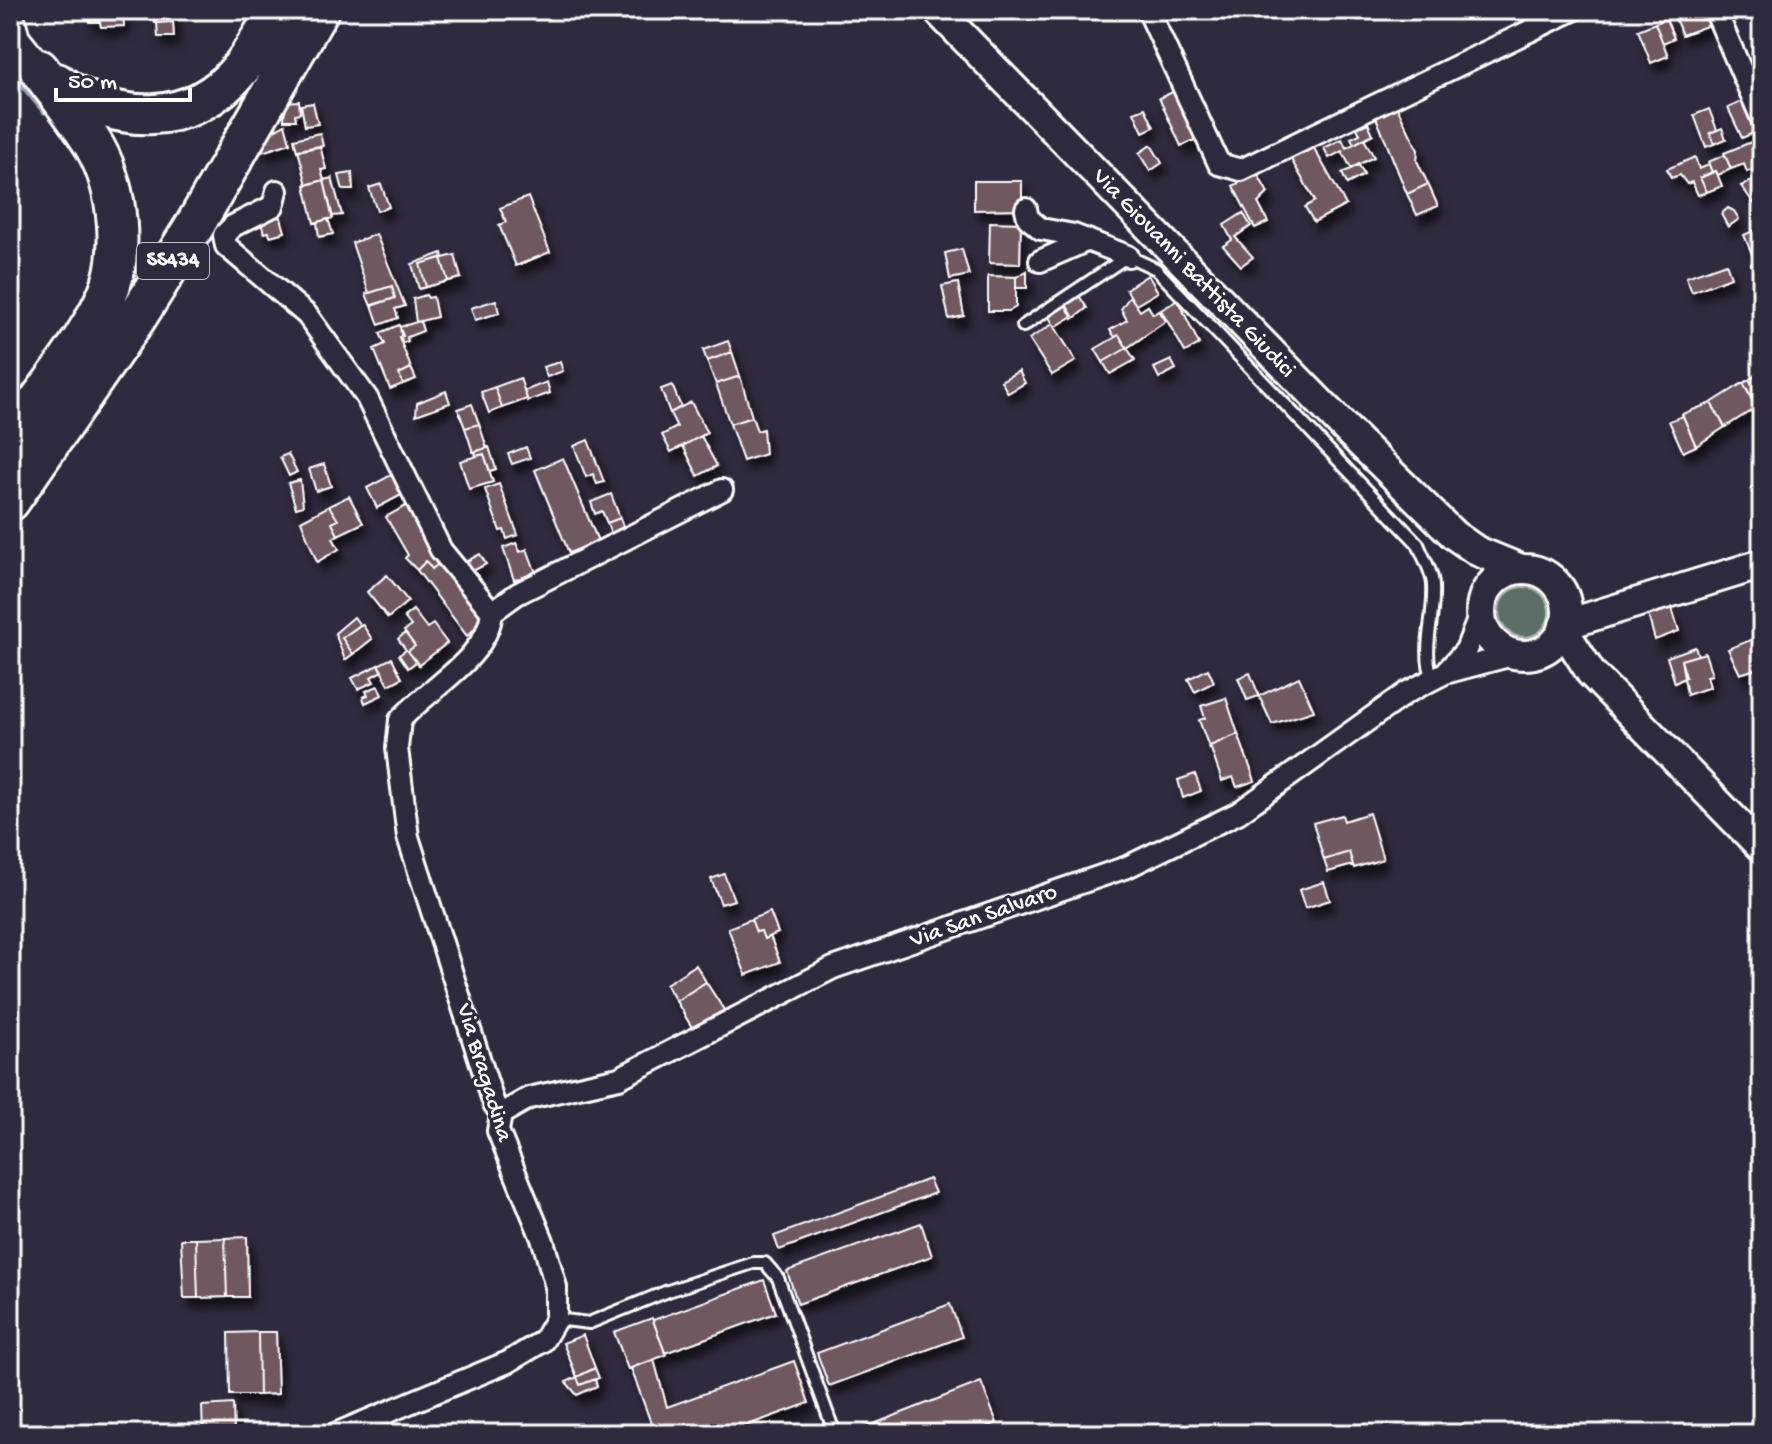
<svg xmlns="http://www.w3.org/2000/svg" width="1772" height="1444" font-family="'Gochi Hand',sans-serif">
<defs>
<filter id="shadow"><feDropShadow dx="5" dy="9" stdDeviation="4" flood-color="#0009"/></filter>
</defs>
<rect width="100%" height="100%" fill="#2f2a3d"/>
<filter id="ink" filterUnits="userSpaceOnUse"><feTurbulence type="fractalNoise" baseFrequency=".0125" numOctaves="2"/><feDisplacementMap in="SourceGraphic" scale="16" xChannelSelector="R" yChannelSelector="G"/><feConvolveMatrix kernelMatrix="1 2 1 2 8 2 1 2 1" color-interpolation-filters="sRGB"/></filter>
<g filter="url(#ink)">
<path fill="#5b6e66" stroke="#adb6b2" stroke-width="2" d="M1499 612a25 25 0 1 1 50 0a25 25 0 1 1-50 0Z"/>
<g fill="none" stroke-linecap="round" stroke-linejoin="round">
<path stroke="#96a2b0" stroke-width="5" d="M 10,71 L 44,112"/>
</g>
<path fill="#705860" stroke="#fff" stroke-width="2" filter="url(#shadow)" d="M 88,10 L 133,10 L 123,10 L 124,26 L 101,27 L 100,22 L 89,22 Z
M 154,10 L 173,10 L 173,22 L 155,23 Z
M 1690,10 L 1710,10 L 1715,23 L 1682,35 L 1674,16 Z
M 1666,19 L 1674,38 L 1663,43 L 1655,23 Z
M 173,22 L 174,37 L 158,37 L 157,23 Z
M 1655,23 L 1668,56 L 1651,63 L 1638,30 Z
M 1182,88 L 1204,136 L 1181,146 L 1159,98 Z
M 1393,99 L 1418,150 L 1417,161 L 1428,184 L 1407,194 L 1373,110 Z
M 1745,100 L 1758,131 L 1742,138 L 1728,108 Z
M 299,101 L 300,113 L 295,114 L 296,120 L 284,120 L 285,102 Z
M 313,103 L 318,124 L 305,126 L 301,105 Z
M 1145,108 L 1154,127 L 1143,132 L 1134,112 Z
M 1709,109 L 1717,130 L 1710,133 L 1714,144 L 1706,147 L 1694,115 Z
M 1368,123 L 1373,134 L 1354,144 L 1351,138 L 1360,134 L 1357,128 Z
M 285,124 L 290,143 L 262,152 L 260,143 L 266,141 L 264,136 Z
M 1722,128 L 1726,139 L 1714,144 L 1710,133 Z
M 320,133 L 323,146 L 297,151 L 294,139 Z
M 1761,138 L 1762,166 L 1747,172 L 1744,164 L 1731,169 L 1724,153 Z
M 1342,139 L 1346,148 L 1364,139 L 1374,157 L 1351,168 L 1342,151 L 1329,158 L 1324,148 Z
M 1311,143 L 1346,205 L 1314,222 L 1305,207 L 1315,201 L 1288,154 Z
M 1151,145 L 1162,163 L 1150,171 L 1139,153 Z
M 320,146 L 326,169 L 321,170 L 324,180 L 307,185 L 298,150 Z
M 1725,155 L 1731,169 L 1718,175 L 1716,171 L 1712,172 L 1708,162 Z
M 1695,157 L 1699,169 L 1709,165 L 1712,172 L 1700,178 L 1707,192 L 1698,195 L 1692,182 L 1687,184 L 1680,175 L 1671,178 L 1667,169 Z
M 1359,165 L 1364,175 L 1347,184 L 1342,173 Z
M 1716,171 L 1722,186 L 1707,192 L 1700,178 Z
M 352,173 L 353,190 L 343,190 L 339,175 Z
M 1257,173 L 1268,193 L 1258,203 L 1268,222 L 1255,228 L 1233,186 Z
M 1762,176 L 1762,214 L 1741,186 Z
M 332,178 L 342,215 L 332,216 L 324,180 Z
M 324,180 L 333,218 L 314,223 L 305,185 Z
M 974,181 L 1022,181 L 1022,209 L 974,210 Z
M 381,184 L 389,207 L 377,211 L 369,188 Z
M 1428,184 L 1438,206 L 1417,215 L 1407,194 Z
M 528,197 L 550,252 L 516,266 L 499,225 L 506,222 L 500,208 Z
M 1728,208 L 1734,211 L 1739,219 L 1728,227 L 1721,214 Z
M 279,211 L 285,232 L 270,236 L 269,232 L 264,233 L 260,219 Z
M 1243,213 L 1251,226 L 1235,237 L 1253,257 L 1241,266 L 1223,246 L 1232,240 L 1224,225 Z
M 328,219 L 333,234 L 319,237 L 317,222 Z
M 990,222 L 1021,223 L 1020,264 L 989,263 Z
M 1755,230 L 1762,250 L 1752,254 L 1744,235 Z
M 376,234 L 405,306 L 395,309 L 398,318 L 379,325 L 372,305 L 395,298 L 392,286 L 369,293 L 352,243 Z
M 962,249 L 969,275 L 950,279 L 945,253 Z
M 442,253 L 443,258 L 455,255 L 461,278 L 448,281 L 441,258 L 420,264 L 426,287 L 419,289 L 412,264 Z
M 441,258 L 448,281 L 426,287 L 420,264 Z
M 1762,259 L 1762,292 L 1751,264 Z
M 1726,263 L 1731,277 L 1692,292 L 1686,277 Z
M 1027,271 L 1027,288 L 1016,288 L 1016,277 Z
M 1148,275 L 1158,292 L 1136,305 L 1126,289 Z
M 988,276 L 1016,277 L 1016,307 L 1009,311 L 988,311 Z
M 958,283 L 964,316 L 949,319 L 942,286 Z
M 392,286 L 395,298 L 371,306 L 366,294 Z
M 1078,294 L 1087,308 L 1073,319 L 1065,303 Z
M 426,295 L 428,298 L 433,297 L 437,317 L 416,322 L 413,299 Z
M 1130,296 L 1140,311 L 1148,306 L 1153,314 L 1159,311 L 1166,321 L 1127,348 L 1119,335 L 1115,337 L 1110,330 L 1127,320 L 1121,309 Z
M 496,300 L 499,313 L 475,320 L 471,308 Z
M 1178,300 L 1199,344 L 1185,352 L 1161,310 Z
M 1065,303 L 1073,316 L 1055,327 L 1047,314 Z
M 420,321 L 423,331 L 407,337 L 408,341 L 402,343 L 400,327 Z
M 1053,324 L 1076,361 L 1052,375 L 1029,339 Z
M 399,325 L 403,336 L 399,337 L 411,368 L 399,374 L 403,384 L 390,389 L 374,349 L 385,344 L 380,333 Z
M 1119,335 L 1127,348 L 1103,362 L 1095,349 Z
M 728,341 L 732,352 L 707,361 L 703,350 Z
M 1127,348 L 1135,360 L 1110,374 L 1103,362 Z
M 732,352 L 740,376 L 716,384 L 707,361 Z
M 1171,360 L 1176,369 L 1159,378 L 1154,368 Z
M 560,362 L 563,371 L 547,377 L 543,367 Z
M 411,368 L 416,379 L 403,384 L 399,374 Z
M 1019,371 L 1025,383 L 1008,393 L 1001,381 Z
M 1762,371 L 1762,401 L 1749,380 Z
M 740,376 L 752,417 L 730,424 L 716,384 Z
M 520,378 L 527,399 L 502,408 L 495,387 Z
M 1749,380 L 1762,401 L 1762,419 L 1743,383 Z
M 547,382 L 550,393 L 528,401 L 524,391 Z
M 1743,383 L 1757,407 L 1725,427 L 1711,403 Z
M 672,385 L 681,407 L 670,413 L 661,389 Z
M 495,387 L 502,408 L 489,413 L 481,392 Z
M 446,391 L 450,403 L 416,415 L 417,403 Z
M 691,402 L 707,433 L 671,452 L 662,435 L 677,427 L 670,413 Z
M 1711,403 L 1725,427 L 1696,446 L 1682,414 Z
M 472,404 L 479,424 L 465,428 L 458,409 Z
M 1683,416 L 1696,446 L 1683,452 L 1669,421 Z
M 752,417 L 757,431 L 763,429 L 765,454 L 743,461 L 730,424 Z
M 479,424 L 487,448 L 473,452 L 465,428 Z
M 701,436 L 717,466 L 698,476 L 683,446 Z
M 588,440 L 604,482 L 597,484 L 593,474 L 586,477 L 574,446 Z
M 489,447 L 496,469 L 490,471 L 484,454 L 476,456 L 475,452 Z
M 526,447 L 530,458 L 512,464 L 508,454 Z
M 288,454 L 297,472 L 289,476 L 280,457 Z
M 484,454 L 493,482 L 469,489 L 460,461 Z
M 563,458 L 598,541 L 569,553 L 535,470 Z
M 324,464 L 331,486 L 316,491 L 309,469 Z
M 393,474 L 403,494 L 377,508 L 367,488 Z
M 300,480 L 303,506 L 296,508 L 288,483 Z
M 499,484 L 518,535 L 507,539 L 504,530 L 500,531 L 485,489 Z
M 611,494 L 620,518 L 607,523 L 602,511 L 595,514 L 591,502 Z
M 349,496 L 363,523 L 338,535 L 332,523 L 338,520 L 329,506 Z
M 413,502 L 443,560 L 432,569 L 426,561 L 417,570 L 405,558 L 408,555 L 386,517 Z
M 329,506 L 338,520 L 332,523 L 338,535 L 333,538 L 339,549 L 317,562 L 301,521 Z
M 620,518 L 625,532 L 612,537 L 607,523 Z
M 516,543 L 520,552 L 527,549 L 536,573 L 514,580 L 503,548 Z
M 480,554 L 486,564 L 473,571 L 467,561 Z
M 443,560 L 486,618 L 467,636 L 417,570 L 426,561 L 432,569 Z
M 387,575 L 408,601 L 388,618 L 367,592 Z
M 1672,608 L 1679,631 L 1655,640 L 1648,615 Z
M 413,610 L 427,628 L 433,624 L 447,643 L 419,665 L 408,651 L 415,646 L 404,631 L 411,626 L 404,617 Z
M 354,617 L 360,625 L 342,638 L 353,654 L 345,660 L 335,633 Z
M 362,624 L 372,639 L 353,654 L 342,638 Z
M 405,633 L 415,646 L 408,651 L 416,662 L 408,668 L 399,655 L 406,650 L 398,639 Z
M 1758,637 L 1762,667 L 1740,674 L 1728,649 Z
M 1695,647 L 1698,655 L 1681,660 L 1686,677 L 1675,683 L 1667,657 Z
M 1705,653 L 1712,675 L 1707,676 L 1710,687 L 1687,695 L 1681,660 Z
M 392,658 L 402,678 L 389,685 L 378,665 Z
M 378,665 L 382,671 L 371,677 L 374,682 L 358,689 L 352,678 Z
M 1208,669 L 1214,682 L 1195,692 L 1188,679 Z
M 1250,673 L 1259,696 L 1247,700 L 1238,678 Z
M 1299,677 L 1314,711 L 1272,724 L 1259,696 Z
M 378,686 L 382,695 L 365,703 L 363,697 L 368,695 L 366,691 Z
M 1226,698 L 1238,734 L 1210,746 L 1210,750 L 1199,720 L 1205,718 L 1201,706 Z
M 1238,734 L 1255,781 L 1237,787 L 1233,777 L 1222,781 L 1210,746 Z
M 1195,774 L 1201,791 L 1183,798 L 1178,780 Z
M 1369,813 L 1383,859 L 1354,868 L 1349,852 L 1324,860 L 1313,823 L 1342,815 L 1344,821 Z
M 1349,852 L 1353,865 L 1328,872 L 1324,860 Z
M 724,874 L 734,900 L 721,904 L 711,879 Z
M 1324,882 L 1330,900 L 1305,908 L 1299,890 Z
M 770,912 L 778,933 L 764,939 L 761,931 L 756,932 L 751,919 Z
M 751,919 L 756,932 L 761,931 L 764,939 L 770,936 L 780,962 L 746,975 L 728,928 Z
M 696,965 L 706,982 L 676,1001 L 666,984 Z
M 706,982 L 724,1010 L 693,1029 L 676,1001 Z
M 929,1179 L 935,1193 L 779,1250 L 774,1236 Z
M 921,1223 L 932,1256 L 798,1304 L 787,1271 Z
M 247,1237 L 248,1297 L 227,1297 L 225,1238 Z
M 225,1238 L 227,1297 L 198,1298 L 196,1239 Z
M 181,1239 L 196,1239 L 198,1298 L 184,1298 Z
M 764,1280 L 776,1313 L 665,1353 L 653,1320 Z
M 950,1304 L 962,1337 L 829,1386 L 817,1353 Z
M 652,1318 L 666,1355 L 628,1369 L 614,1332 Z
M 258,1332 L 259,1395 L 230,1395 L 229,1333 Z
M 258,1332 L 276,1332 L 278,1394 L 259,1395 Z
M 583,1335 L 595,1368 L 577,1377 L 563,1343 Z
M 654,1360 L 667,1407 L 794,1361 L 809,1403 L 723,1434 L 655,1434 L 631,1368 Z
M 595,1368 L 599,1378 L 580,1385 L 577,1377 Z
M 577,1377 L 580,1385 L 595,1379 L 597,1386 L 577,1395 L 566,1382 Z
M 981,1382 L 997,1423 L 968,1434 L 848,1434 Z
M 233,1404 L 234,1434 L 203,1434 L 202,1406 Z"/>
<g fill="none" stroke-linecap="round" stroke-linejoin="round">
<defs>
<path id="lane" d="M 1023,326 L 1128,256 L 1156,269 L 1418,544 C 1423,557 1433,573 1433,586 C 1435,620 1421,648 1433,680
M 556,1319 L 589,1323 L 668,1291 L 753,1263 L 765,1263 L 778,1278 L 835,1434"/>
<path id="street" d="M 1148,10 L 1219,164 L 1241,170 L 1573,10
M 1715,10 L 1762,119
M 277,191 L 273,206 L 233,226 L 224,235 L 226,246 L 307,315 L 367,398 L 441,550 L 492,612 C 487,659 430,687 400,720 L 397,748 L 408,837 L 494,1104 L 501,1114 L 498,1131 L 543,1241 L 556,1287 L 556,1319 L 543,1341 L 508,1362 L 335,1434
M 1026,209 L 1028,218 L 1041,229 L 1074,235 L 1128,256
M 1040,261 L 1088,240
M 492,612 L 517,594 L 722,490
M 1445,673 L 1466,650 L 1481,612
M 501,1114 L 529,1098 L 619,1078 L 833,968 L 1127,867 L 1238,813 L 1406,693 L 1445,673 L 1516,654"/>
<path id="secondary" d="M 937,10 L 1352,435 L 1454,535 L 1477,551 L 1521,569
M 10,19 L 15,39 L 39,69
M1481 612a43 43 0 1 1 86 0a43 43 0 1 1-86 0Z
M 1564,625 L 1762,564
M 1563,629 L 1591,673 L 1762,848"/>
<path id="highway" d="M 57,83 C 115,126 193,128 241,68 C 255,50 266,30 277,10
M 10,439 C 43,394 82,348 106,297 C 126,255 118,189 96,149 C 80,121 58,95 39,69
M 10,501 L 137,317 L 195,225 L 319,10"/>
</defs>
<use href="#lane" stroke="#fff" stroke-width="16"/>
<use href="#street" stroke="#fff" stroke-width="26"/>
<use href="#secondary" stroke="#fff" stroke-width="34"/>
<use href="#highway" stroke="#fff" stroke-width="44"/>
<use href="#lane" stroke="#2f2a3d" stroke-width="10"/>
<use href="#street" stroke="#2f2a3d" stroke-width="20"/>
<use href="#secondary" stroke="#2f2a3d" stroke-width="28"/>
<use href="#highway" stroke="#2f2a3d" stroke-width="38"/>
</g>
</g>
<g text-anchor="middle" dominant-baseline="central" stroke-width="6" stroke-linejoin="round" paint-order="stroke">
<rect fill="#2f2a3d" stroke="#c1bfc5" stroke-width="2" x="137" y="243" width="72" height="36" rx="6"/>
<g font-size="22" font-weight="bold" fill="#fff">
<text x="173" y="261">SS434</text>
</g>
<g font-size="24" fill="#fff" stroke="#2f2a3d">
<text transform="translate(1193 274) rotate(46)">Via Giovanni Battista Giudici</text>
<text transform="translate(984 917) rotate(-19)">Via San Salvaro</text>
<text transform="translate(483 1073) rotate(73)">Via Bragadina</text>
</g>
</g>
<rect width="1772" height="1444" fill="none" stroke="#2f2a3d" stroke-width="40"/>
<rect x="20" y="20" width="1732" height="1404" fill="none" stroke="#fff" stroke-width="3" filter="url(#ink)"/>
<path d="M56 88v12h134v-12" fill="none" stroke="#ffffff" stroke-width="4"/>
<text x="68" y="88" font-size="24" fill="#ffffff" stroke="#2f2a3d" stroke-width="6" paint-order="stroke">50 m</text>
</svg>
